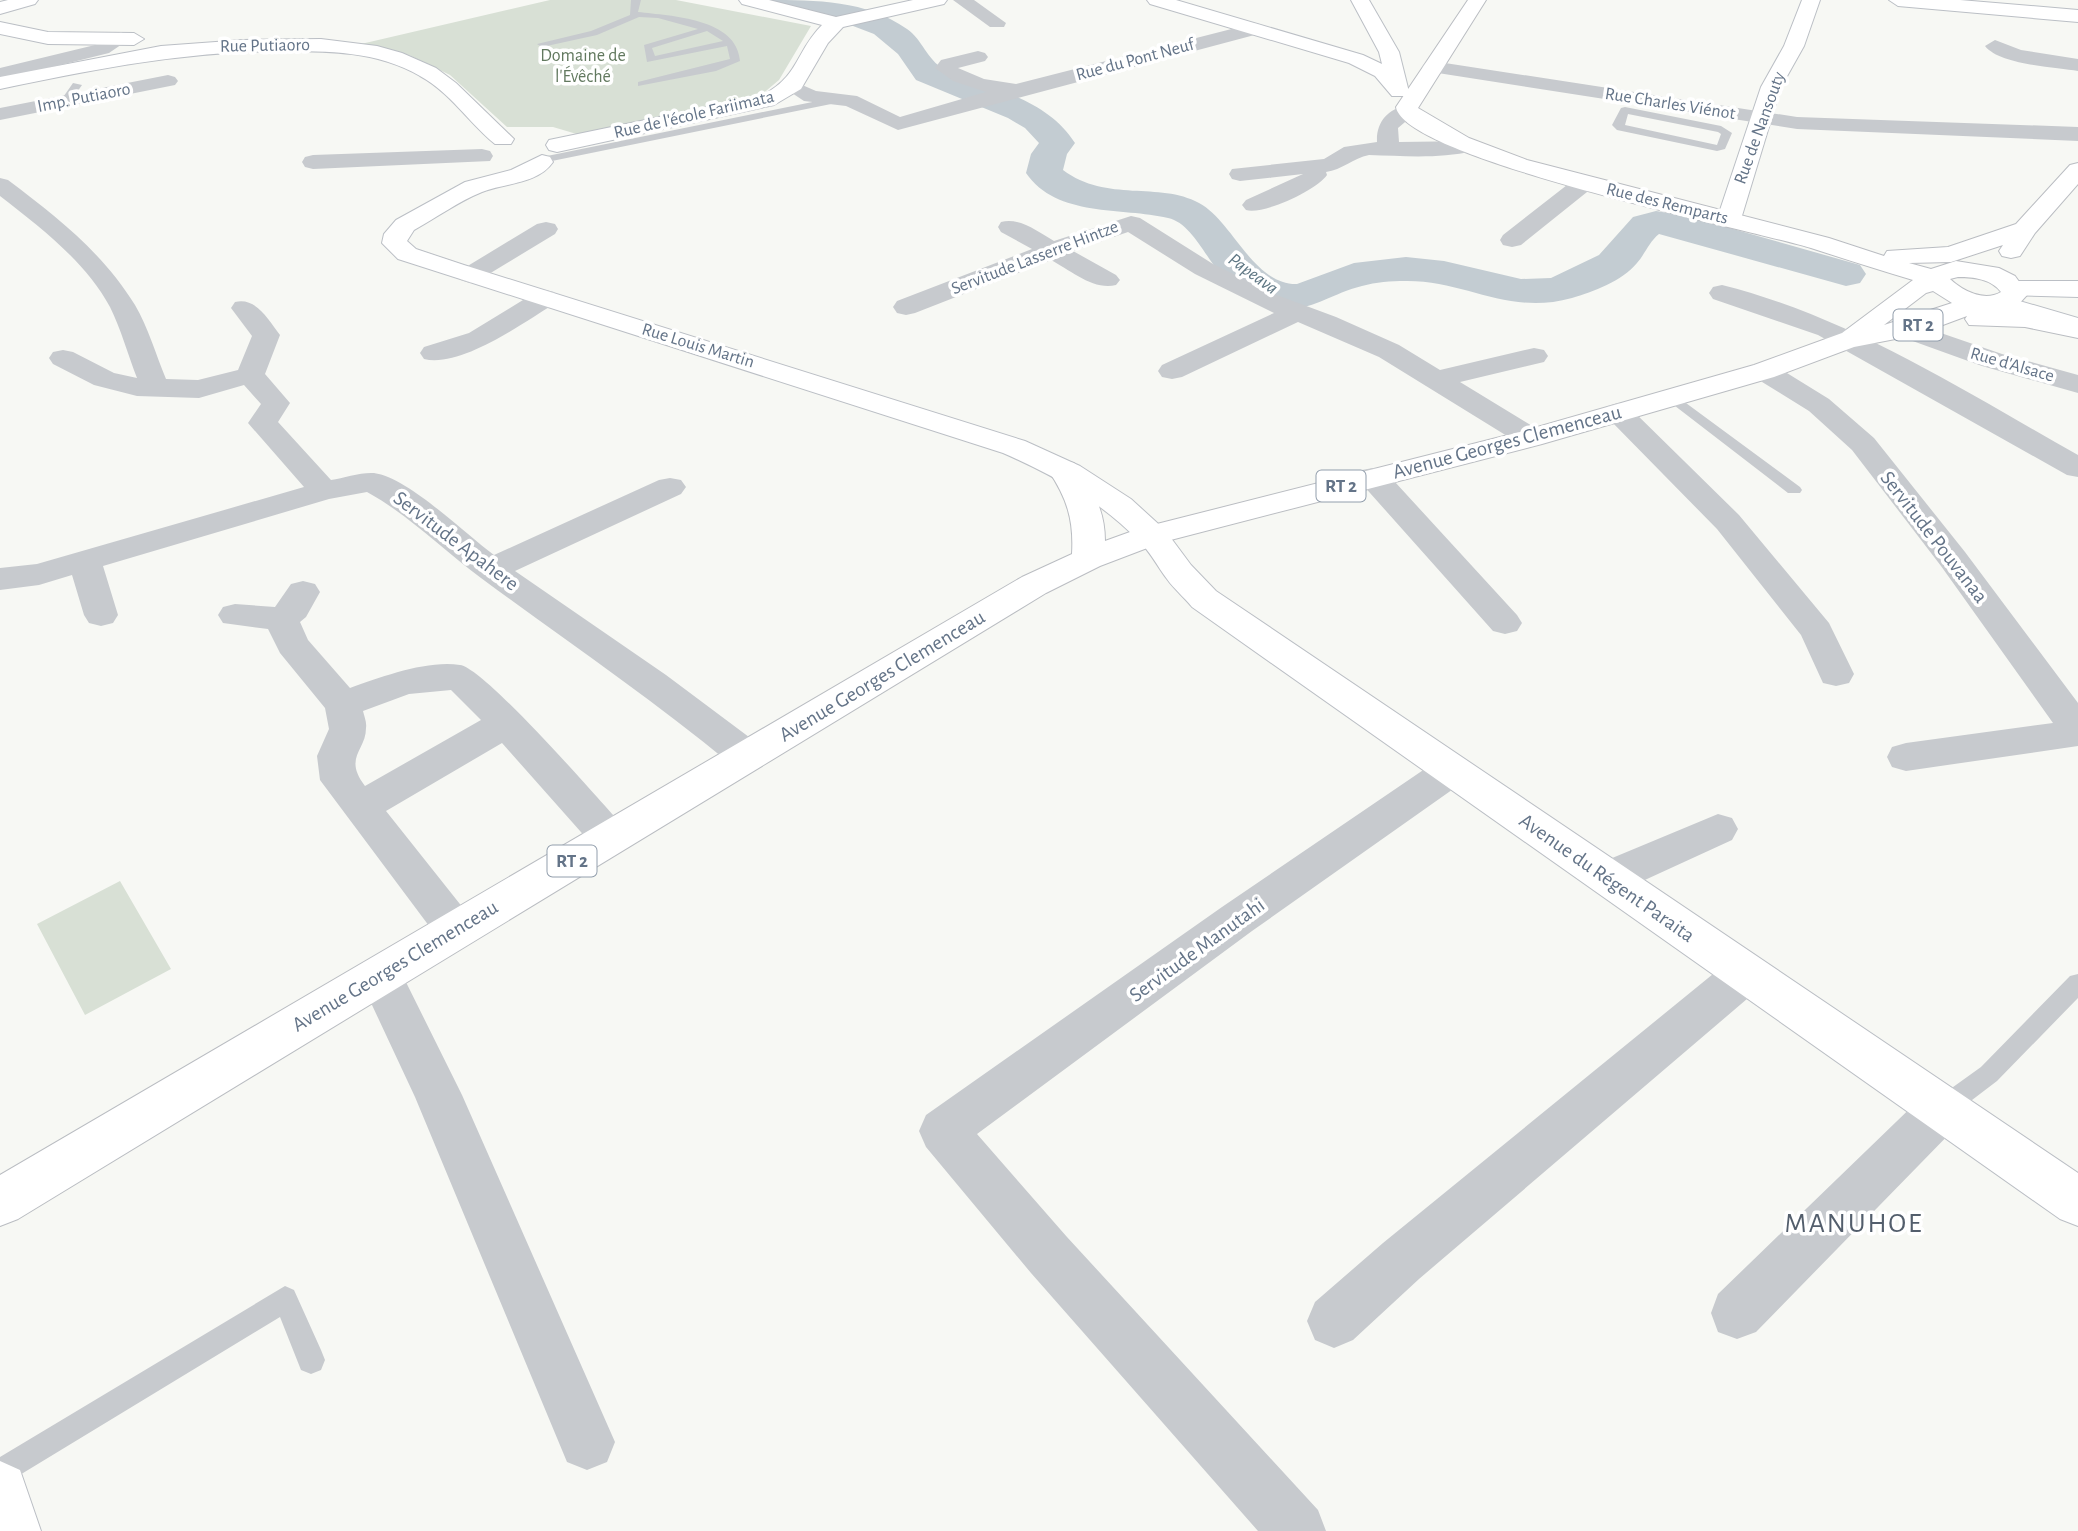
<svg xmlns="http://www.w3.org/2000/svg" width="2078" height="1531" font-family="'Alegreya Sans',sans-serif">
<rect width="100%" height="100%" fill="#f7f8f4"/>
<path fill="#d8e0d5" d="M 550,0 L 676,0 L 811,26 L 779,80 L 760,96 L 679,117 L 580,135 L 553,127 L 507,127 L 450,75 L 409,55 L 361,44 Z
M 120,881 L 171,969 L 85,1015 L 37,924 Z"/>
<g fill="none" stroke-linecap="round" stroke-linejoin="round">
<path fill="#c3ccd2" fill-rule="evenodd" d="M 768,0 C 816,0 866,0 907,29 C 922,39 928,61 943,68 C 989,89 1046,97 1075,143 L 1067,154 L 1063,170 C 1107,203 1159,181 1199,203 C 1233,221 1253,285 1297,284 L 1354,263 L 1406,257 L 1444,261 L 1521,279 L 1551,278 L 1599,255 L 1633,217 L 1656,211 L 1687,216 L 1860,265 L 1866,274 L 1860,283 L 1846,286 L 1659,234 C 1649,242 1645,254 1637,263 C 1622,281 1593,292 1572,298 C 1507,316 1466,280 1405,281 C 1391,281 1376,282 1362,286 C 1322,296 1307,319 1261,302 C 1247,297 1232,287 1222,275 C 1206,259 1192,223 1168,218 C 1122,207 1057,218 1026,173 L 1031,154 L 1039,143 L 1025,128 L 1008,118 L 916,80 L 898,54 L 874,34 L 840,21 L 773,6 Z"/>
<defs>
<path id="secondary" d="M 8,0 L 38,0 L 35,4 L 0,14 L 0,2 Z
M 739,0 L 769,0 L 836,17 L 913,0 L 947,0 L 944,4 L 843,27 L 828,43 L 801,89 L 774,105 L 557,152 L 549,150 L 546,145 L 549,140 L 761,96 C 800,76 795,52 822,25 L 742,4 Z
M 1147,0 L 1176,0 L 1363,55 L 1382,64 L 1379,52 L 1351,0 L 1369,0 L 1399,52 L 1409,92 L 1406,96 L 1392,96 L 1375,76 L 1349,63 L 1150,4 Z
M 1802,0 L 1820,0 L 1804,46 L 1781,87 L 1741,219 L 1738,224 L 1729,226 L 1720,224 L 1717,219 L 1761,87 L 1784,46 Z
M 1889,0 L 1960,0 L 2078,10 L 2078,22 L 1898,6 Z
M 0,22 L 48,32 L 134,33 L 144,39 L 134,45 L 48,44 L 0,34 Z
M 321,39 L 377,46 L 402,53 L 436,68 L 456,83 L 514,139 L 511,144 L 495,144 C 469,123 450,92 420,76 C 377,51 328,51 280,51 C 181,52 96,69 0,89 L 0,77 L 161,46 L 243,40 Z
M 542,155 L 550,157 L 553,162 C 538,184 505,183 482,192 C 459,201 436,218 414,230 L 407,241 L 416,249 L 464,265 L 1025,441 L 1080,466 L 1131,499 L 1165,530 L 1191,565 L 1216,591 L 2078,1173 L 2078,1226 L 2060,1219 L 1192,607 C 1184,597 1174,589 1167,579 C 1157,566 1150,551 1138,540 C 1100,501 1053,475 1003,453 L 398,259 L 382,243 L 384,234 L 396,220 L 465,182 L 511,170 Z
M 2014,281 L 2078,281 L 2078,297 L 2005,295 L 2001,289 L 2005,283 Z
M 1999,295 L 2078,318 L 2078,335 L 1990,309 L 1986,303 L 1990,297 Z
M 0,1461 L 20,1470 L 41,1531 L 0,1531 Z"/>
<path id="primary" d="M 1468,0 L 1486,0 L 1418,108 L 1469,138 L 1527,160 L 1829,238 L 1884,256 L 1887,251 L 1948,247 L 2016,224 L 2070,165 L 2078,163 L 2078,184 L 2035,233 L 2020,256 L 2011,258 L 2002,256 L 1999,251 L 2003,245 L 1951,262 L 1909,263 L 1931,269 L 1956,261 L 1999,268 L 2015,276 L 2028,294 L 2017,306 L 1997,311 L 2025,311 L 2078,322 L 2078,338 L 2025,327 L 1969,325 L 1965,319 L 1967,316 L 1916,335 L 1854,347 L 1774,377 L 1542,444 L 1163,542 L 1100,566 L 1046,593 L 18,1219 L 0,1226 L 0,1175 L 1022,577 L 1072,554 C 1074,520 1067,498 1048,470 L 1052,463 L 1063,461 L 1074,463 C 1092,488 1105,509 1105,541 L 1141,528 L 1520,432 L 1754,365 L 1842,333 L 1913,280 C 1879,270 1845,259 1811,248 C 1753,230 1404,159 1396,107 ZM 1958,277 C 1974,277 1991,279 2001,292 C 1984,302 1963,291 1950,279 ZM 1933,291 L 1952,303 L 1884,325 L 1926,293 Z"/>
</defs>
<use href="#secondary" stroke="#bbbfc5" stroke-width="2"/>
<use href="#primary" stroke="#babdc2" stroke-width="2"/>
<path fill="#c7cace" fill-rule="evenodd" d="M 631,0 L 641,0 L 638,12 C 671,16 737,18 740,61 L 716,71 L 638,86 L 638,82 L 730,59 L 727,46 L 647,62 L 644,45 L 698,29 L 658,18 L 639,17 L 597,35 L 542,47 L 537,44 L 591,31 L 630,15 ZM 707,31 L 723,41 L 655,56 L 652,48 Z
M 73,83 L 82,85 L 68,105 L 60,105 L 59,103 Z
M 837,97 L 842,100 L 841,102 L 547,162 L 541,159 L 547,156 Z
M 1625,107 L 1721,126 L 1732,133 L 1725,149 L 1717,151 L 1617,130 L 1612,125 L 1621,108 ZM 1628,114 L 1718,132 L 1721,134 L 1717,145 L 1625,125 Z
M 1671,392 L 1800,487 L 1802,490 L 1800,493 L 1788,493 L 1666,399 L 1664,396 L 1666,393 Z
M 2078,974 L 2078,998 L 1997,1081 L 1951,1116 L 1943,1119 L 1935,1116 L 1931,1108 L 1935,1100 L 1981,1067 L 2070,976 Z
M 285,1286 L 294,1290 L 321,1350 L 325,1360 L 321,1370 L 311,1374 L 301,1370 L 280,1317 L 0,1487 L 0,1457 Z"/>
<path fill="#c7cace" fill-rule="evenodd" d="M 953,0 L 974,0 L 1006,23 L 1004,27 L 990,27 Z
M 1255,23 L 1262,25 L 1265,29 L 1262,33 L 898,130 L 846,106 L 804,101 L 783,87 L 786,83 L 793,81 L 816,91 L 857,96 L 900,117 L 986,92 L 953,81 L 935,68 L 941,60 L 978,51 L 985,53 L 988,57 L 985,61 L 958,68 L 984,79 L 1016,84 Z
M 121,32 L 131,38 L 109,53 L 0,80 L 0,68 L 95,45 Z
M 1995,40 L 2021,50 L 2078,59 L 2078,71 C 2055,67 2000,65 1985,46 Z
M 1432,61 L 1797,117 L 2078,127 L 2078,141 L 1797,129 L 1425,71 L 1422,67 L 1425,63 Z
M 168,75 L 175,77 L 178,81 L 175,85 L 0,120 L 0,108 Z
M 1407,105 L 1415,106 L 1418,111 L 1398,128 L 1399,142 L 1473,141 L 1476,146 L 1473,151 C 1439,159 1404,156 1369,155 C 1353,158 1342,170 1326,172 L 1327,175 C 1317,190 1264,215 1246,210 L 1242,205 L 1246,200 L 1303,174 L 1240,181 L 1232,179 L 1229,174 L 1232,169 L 1324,159 L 1344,147 L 1377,142 C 1376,122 1388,109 1407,105 Z
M 482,149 L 490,151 L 493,156 L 490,161 L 313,169 L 305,167 L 302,162 L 305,157 L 313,155 Z
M 1584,176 L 1592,178 L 1596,183 L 1592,188 L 1521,245 L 1512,247 L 1503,245 L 1500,240 L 1503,235 L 1576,178 Z
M 0,178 L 8,180 C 57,217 102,252 135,305 C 148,327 156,355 166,379 L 198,380 L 238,370 L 252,336 L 231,308 L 235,302 C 256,297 268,319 280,335 L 265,374 L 290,403 L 278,422 L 331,480 C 344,478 361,472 374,473 C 409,478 464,533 494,555 L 659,480 L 670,478 L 681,480 L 686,487 L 681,494 L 515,571 L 666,675 L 761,746 L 766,756 L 761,766 L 747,770 L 733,766 C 652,699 566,641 481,578 C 443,550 409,515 367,492 L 329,499 L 103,566 L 118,615 L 113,623 L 101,626 L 89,623 L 84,615 L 72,575 L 39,585 L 0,590 L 0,568 L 37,564 L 304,487 L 248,423 L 261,404 L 244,385 L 199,398 L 137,396 L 94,385 L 53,364 L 49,358 L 53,352 L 63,350 L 73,352 L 114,373 L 137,378 C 128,355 121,329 110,307 C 85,261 41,228 0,196 Z
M 1131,216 L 1140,218 L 1213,264 L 1274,294 L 1336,317 L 1399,345 L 1440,370 L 1534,348 L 1544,350 L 1548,356 L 1544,362 L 1460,382 L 1542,432 L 1546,438 L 1542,444 L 1531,447 L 1520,444 L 1379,357 L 1298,322 L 1182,377 L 1172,379 L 1162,377 L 1158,371 L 1162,365 L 1274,313 L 1195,274 L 1128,232 L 1073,251 L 1116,275 L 1120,280 L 1116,285 C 1094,291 1070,270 1051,260 L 915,313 L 906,315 L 897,313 L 893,307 L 897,301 L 1032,249 L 1001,232 L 998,227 L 1001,222 C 1020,217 1038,232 1054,241 Z
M 546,222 L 555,224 L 558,229 L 555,234 L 479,280 L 470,283 L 461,280 L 457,275 L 461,270 L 537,224 Z
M 1722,285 C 1850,317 1964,391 2078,455 L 2078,477 L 2067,475 L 1818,335 L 1713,299 L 1709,293 L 1713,287 Z
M 545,290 L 554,292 L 558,298 L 554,304 C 523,323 461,368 424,359 L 420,353 L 424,347 L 469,333 L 536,292 Z
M 1906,321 L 2002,354 L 2078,375 L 2078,393 L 1982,366 L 1896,335 L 1892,329 L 1896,323 Z
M 1764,363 L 1774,365 L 1829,399 L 1874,438 L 1965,552 L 2078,703 L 2078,746 L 1906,771 L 1892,767 L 1887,757 L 1892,747 L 1906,743 L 2053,723 L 1941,566 L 1852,450 L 1809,411 L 1754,377 L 1750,371 L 1754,365 Z
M 1618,403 L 1628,406 L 1739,515 L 1829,623 L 1854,674 L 1849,683 L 1836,686 L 1823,683 L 1801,635 L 1717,529 L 1608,418 L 1603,412 L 1608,406 Z
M 1373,468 L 1384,470 L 1517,615 L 1522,623 L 1517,631 L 1505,634 L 1493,631 L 1362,484 L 1358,477 L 1362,470 Z
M 303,581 L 315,584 L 320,592 L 306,617 L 300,622 L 308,640 L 350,688 C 382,677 426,660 460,665 C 485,668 600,801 624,827 L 630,838 L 624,849 L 610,854 L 596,849 L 502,743 L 386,811 L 471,918 L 477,930 L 471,942 L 456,947 L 441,942 L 320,780 L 317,756 L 329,729 L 325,708 L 280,653 L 268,629 L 223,623 L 218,615 L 223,607 L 235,604 L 275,607 L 291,584 ZM 451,690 L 481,720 L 365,786 C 343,757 366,751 366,728 C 367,722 364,716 363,711 L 409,694 Z
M 1452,756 L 1466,760 L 1471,770 L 1466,780 L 1252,931 L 977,1134 L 1067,1237 L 1318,1510 L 1326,1531 L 1258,1531 L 1031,1273 L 926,1147 L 919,1131 L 926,1115 L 1222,907 L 1438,760 Z
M 1718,814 L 1732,818 L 1738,829 L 1732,840 L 1623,890 L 1608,894 L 1593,890 L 1587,878 L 1593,866 Z
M 1745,956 L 1761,961 L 1767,974 L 1761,987 L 1419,1279 L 1353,1340 L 1334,1348 L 1315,1340 L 1307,1321 L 1315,1302 L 1383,1243 L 1729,961 Z
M 380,957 L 396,962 L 462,1095 L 615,1442 L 607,1462 L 587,1470 L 567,1462 L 415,1097 L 358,975 L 364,962 Z
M 1943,1087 L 1960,1093 L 1967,1108 L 1960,1123 L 1756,1332 L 1737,1339 L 1718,1332 L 1711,1313 L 1718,1294 L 1926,1093 Z"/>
<use href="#secondary" fill="#fff" fill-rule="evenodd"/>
<use href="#primary" fill="#fff" fill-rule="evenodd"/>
</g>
<g text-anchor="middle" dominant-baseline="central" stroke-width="7" stroke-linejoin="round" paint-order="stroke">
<g font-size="18" fill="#647488" stroke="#fff">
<text transform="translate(265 46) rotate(-1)">Rue Putiaoro</text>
<text transform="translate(1135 60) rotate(-15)">Rue du Pont Neuf</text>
<text transform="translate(84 98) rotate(-11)">Imp. Putiaoro</text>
<text transform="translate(1670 104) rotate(9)">Rue Charles Viénot</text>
<text transform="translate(694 115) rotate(-13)">Rue de l'école Fariimata</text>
<text transform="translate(1760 128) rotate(-70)">Rue de Nansouty</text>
<text transform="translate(1667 204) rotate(14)">Rue des Remparts</text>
<text transform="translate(1035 258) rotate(-21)">Servitude Lasserre Hintze</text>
<text transform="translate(698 346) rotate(17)">Rue Louis Martin</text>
<text transform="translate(2012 365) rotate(16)">Rue d'Alsace</text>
</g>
<g font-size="18" fill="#62795f" stroke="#fff">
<text x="583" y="56">Domaine de<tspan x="583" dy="21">l'Évêché</tspan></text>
</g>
<g font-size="19" font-style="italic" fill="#5f7784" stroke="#fff">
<text transform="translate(1253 274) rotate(36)">Papeava</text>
</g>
<g fill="#fff" stroke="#929eac" stroke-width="2">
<rect x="1893.5" y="309.5" width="49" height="31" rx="5"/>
<rect x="1316.5" y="470.5" width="49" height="31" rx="5"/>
<rect x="547.5" y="845.5" width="49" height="31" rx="5"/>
</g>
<g font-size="19" font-weight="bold" fill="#647488">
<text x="1918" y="325">RT 2</text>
<text x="1341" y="486">RT 2</text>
<text x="572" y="861">RT 2</text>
</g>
<g font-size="21" fill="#647488" stroke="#fff">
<text transform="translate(1507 442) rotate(-15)">Avenue Georges Clemenceau</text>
<text transform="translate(1934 537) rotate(52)">Servitude Pouvanaa</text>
<text transform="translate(456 541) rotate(37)">Servitude Apahere</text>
<text transform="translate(882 676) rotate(-31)">Avenue Georges Clemenceau</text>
<text transform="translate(1607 878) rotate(35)">Avenue du Régent Paraita</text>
<text transform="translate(1197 950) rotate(-36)">Servitude Manutahi</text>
<text transform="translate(395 966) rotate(-31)">Avenue Georges Clemenceau</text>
</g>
<g font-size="28" letter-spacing="2" fill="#535e6c" stroke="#fff">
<text x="1854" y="1224">MANUHOE</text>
</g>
</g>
</svg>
